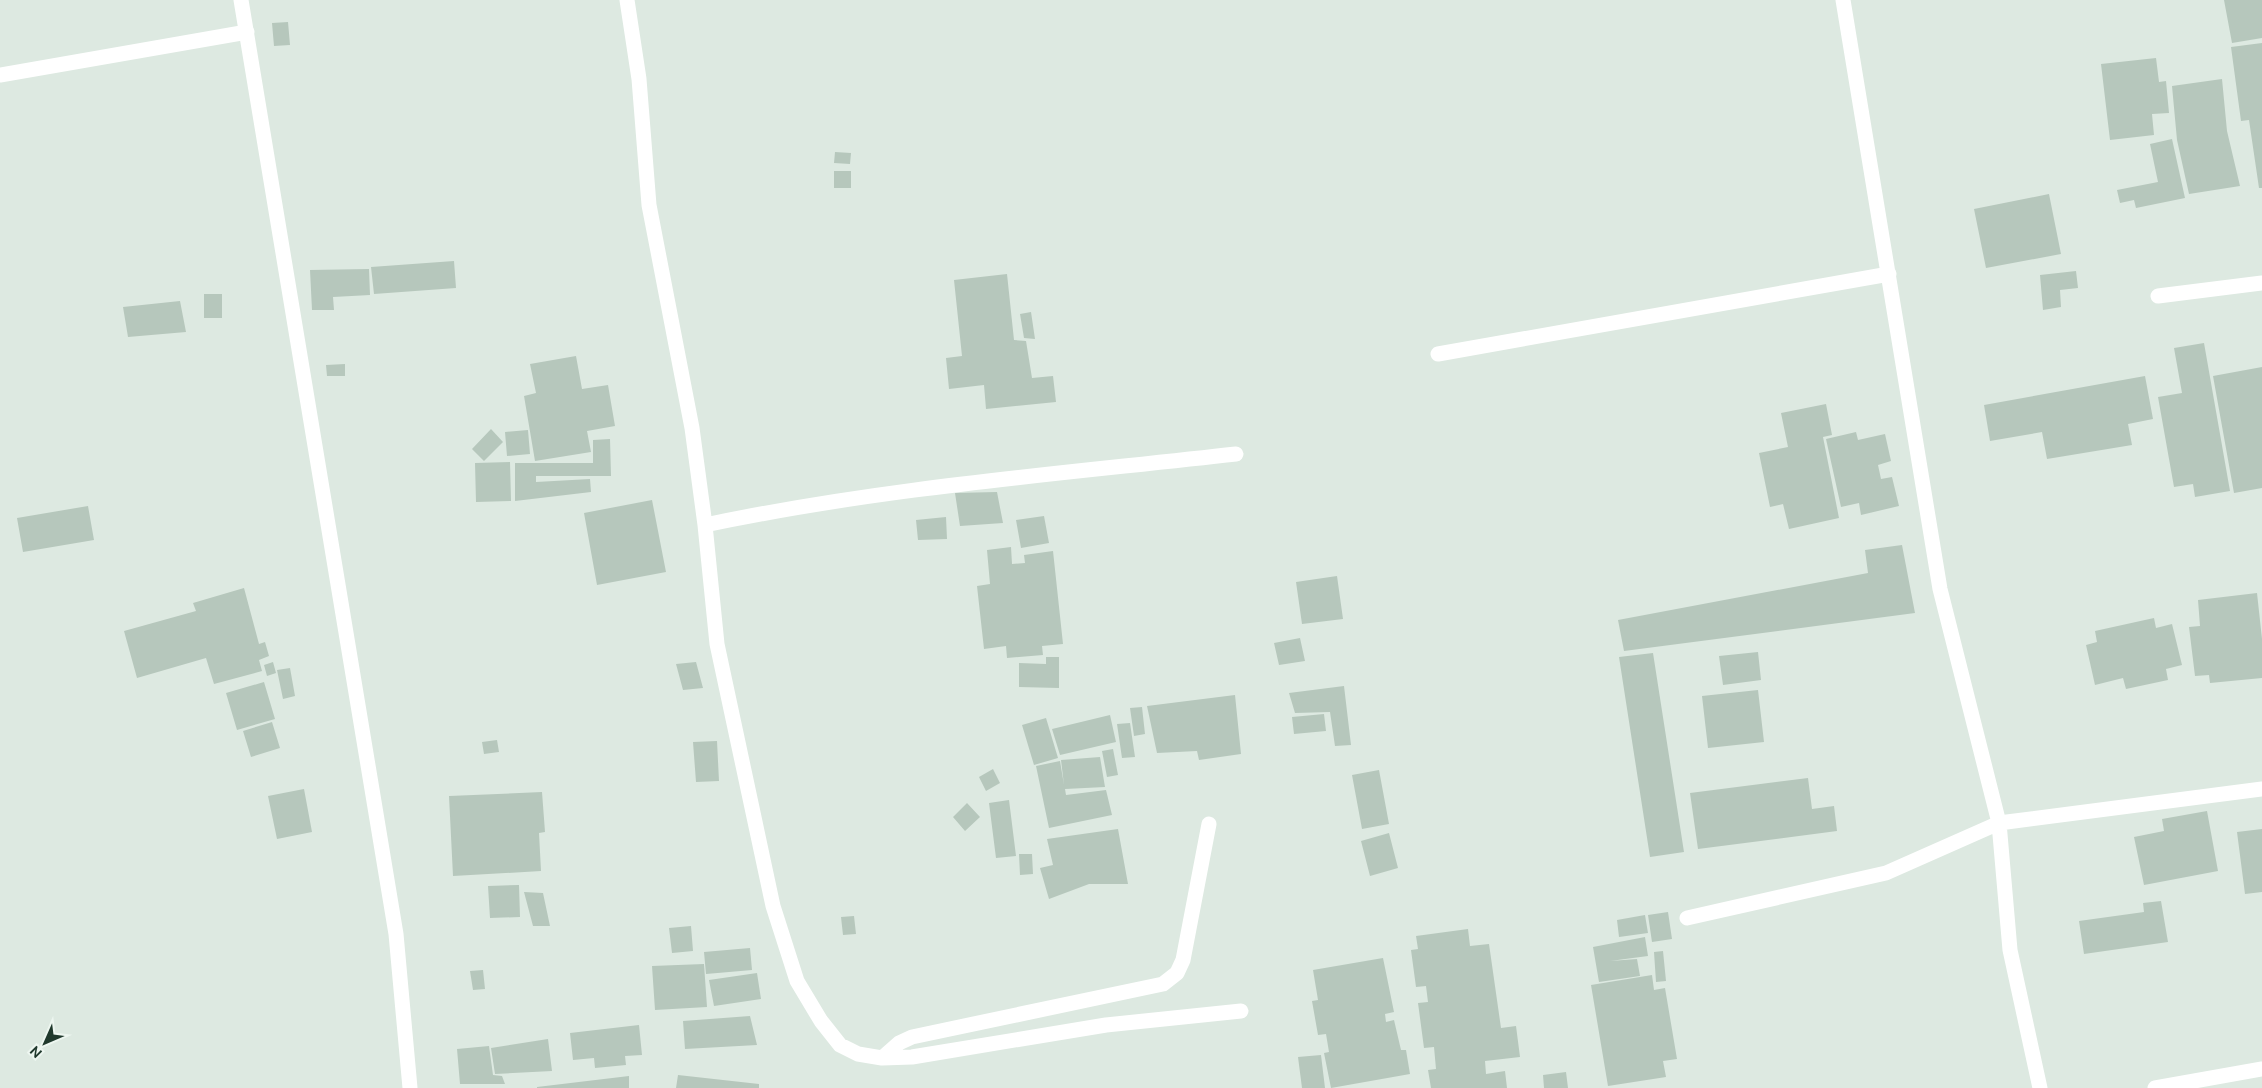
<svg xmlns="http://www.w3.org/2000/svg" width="2262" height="1088" font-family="Ubuntu,sans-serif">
<rect width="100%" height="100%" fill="#dde9e1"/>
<path fill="#b6c7bc" d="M 2224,0 L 2262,0 L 2262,38 L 2232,43 Z
M 288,22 L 290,45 L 274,46 L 272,23 Z
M 2262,43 L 2262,188 L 2259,188 L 2249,120 L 2241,121 L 2231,47 Z
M 2156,58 L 2159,82 L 2166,81 L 2169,113 L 2152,114 L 2154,135 L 2110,140 L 2101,64 Z
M 2222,79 L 2227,131 L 2240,186 L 2189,194 L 2177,140 L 2172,86 Z
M 2172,139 L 2185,198 L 2136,208 L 2134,200 L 2120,203 L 2117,190 L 2158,182 L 2150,144 Z
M 835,152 L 851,153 L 850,164 L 834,163 Z
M 834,171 L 851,171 L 851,188 L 834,188 Z
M 2049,194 L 2061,254 L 1986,268 L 1974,209 Z
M 454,261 L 456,288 L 374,294 L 371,267 Z
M 369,269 L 370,295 L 333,297 L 334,310 L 312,310 L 310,270 Z
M 2076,271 L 2078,288 L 2060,290 L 2061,307 L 2043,310 L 2040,275 Z
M 1007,274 L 1014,340 L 1026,341 L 1032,378 L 1053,376 L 1056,402 L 986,409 L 984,385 L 949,389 L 946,358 L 962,356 L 954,280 Z
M 204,294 L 222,294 L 222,318 L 204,318 Z
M 180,301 L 186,332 L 128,337 L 123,307 Z
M 1031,312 L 1035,339 L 1024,338 L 1020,314 Z
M 2204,343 L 2230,491 L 2195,497 L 2193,484 L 2174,487 L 2158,397 L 2182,393 L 2174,348 Z
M 576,356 L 582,389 L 608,385 L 615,426 L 587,431 L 591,452 L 535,461 L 524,396 L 536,393 L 530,364 Z
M 345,364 L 345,376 L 327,376 L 326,365 Z
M 2262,367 L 2262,488 L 2234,493 L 2213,376 Z
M 2145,376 L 2153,419 L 2128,424 L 2132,445 L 2047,459 L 2042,432 L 1990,441 L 1984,405 Z
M 1826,404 L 1832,435 L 1823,437 L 1839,518 L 1789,529 L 1783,504 L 1770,507 L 1759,453 L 1788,447 L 1781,413 Z
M 491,429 L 503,442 L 484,461 L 472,449 Z
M 528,430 L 530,454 L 507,456 L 505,432 Z
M 1856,432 L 1858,440 L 1885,434 L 1891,461 L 1878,465 L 1881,479 L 1892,477 L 1899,506 L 1861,515 L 1859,503 L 1841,507 L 1826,439 Z
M 610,439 L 611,476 L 536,476 L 536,482 L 590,479 L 591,492 L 515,501 L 515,463 L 593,463 L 593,440 Z
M 510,462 L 511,501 L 476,502 L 475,463 Z
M 997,492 L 1003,523 L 960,526 L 955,493 Z
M 652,500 L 666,572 L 597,585 L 584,513 Z
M 88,506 L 94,540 L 23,552 L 17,518 Z
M 1044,516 L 1049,543 L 1021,548 L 1016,520 Z
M 946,517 L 947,539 L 918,540 L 916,520 Z
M 1902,545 L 1915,613 L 1624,651 L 1618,620 L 1868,573 L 1865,550 Z
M 1011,547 L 1012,564 L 1025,563 L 1024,555 L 1053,551 L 1063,644 L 1042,646 L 1043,655 L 1007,658 L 1006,646 L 984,649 L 977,586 L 990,584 L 987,550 Z
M 1337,576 L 1343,619 L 1302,624 L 1296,582 Z
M 244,588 L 259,644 L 265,642 L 269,656 L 259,660 L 262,671 L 214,684 L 206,658 L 137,678 L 124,631 L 196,611 L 193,603 Z
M 2257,593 L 2262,639 L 2262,678 L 2210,683 L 2209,675 L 2195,676 L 2189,627 L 2200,626 L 2198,600 Z
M 2154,618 L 2156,628 L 2172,624 L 2182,665 L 2166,669 L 2168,680 L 2126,689 L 2123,678 L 2095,685 L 2086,645 L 2097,642 L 2095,631 Z
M 1300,638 L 1305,661 L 1279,665 L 1274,643 Z
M 1758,652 L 1761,680 L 1723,685 L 1719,656 Z
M 1653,653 L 1684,852 L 1650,857 L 1619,657 Z
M 1046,657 L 1059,657 L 1059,688 L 1019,687 L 1019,663 L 1046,664 Z
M 273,662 L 276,673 L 267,676 L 264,665 Z
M 696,662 L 703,688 L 683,690 L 676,664 Z
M 290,668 L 295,696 L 283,699 L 277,670 Z
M 264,682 L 275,719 L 237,730 L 226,693 Z
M 1344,686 L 1351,745 L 1335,746 L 1330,712 L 1295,713 L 1289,693 Z
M 1758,690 L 1764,742 L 1708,748 L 1702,696 Z
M 1235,695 L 1241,754 L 1199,760 L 1197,751 L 1157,753 L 1147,706 Z
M 1142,707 L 1145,734 L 1134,736 L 1130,708 Z
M 1324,714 L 1326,731 L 1294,734 L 1292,717 Z
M 1110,715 L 1116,742 L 1060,755 L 1052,729 Z
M 1046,718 L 1058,758 L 1034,765 L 1022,725 Z
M 272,722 L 280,748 L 251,757 L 243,731 Z
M 1130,723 L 1135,757 L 1122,758 L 1117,724 Z
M 497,740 L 499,752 L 484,754 L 482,742 Z
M 717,741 L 719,781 L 696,782 L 693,742 Z
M 1113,749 L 1118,775 L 1107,777 L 1102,751 Z
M 1100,757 L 1105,787 L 1065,789 L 1066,795 L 1106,790 L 1112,815 L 1049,828 L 1036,766 L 1060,761 L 1064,785 L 1061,760 Z
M 993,769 L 1000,783 L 986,791 L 979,777 Z
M 1379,770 L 1389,824 L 1362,829 L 1352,775 Z
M 1808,778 L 1812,809 L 1834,806 L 1837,831 L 1698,849 L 1690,793 Z
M 304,789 L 312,832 L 277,839 L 268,796 Z
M 542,792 L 545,832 L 539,833 L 541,871 L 453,876 L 449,796 Z
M 1009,800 L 1016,856 L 996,858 L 989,803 Z
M 967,803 L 980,817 L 965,831 L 953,817 Z
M 2207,811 L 2218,871 L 2144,885 L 2134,837 L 2164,831 L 2162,819 Z
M 1118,829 L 1128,884 L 1089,884 L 1049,899 L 1040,868 L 1053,865 L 1047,839 Z
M 2262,829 L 2262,892 L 2245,894 L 2237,832 Z
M 1389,833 L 1398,868 L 1370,876 L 1361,841 Z
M 1019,854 L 1032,854 L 1033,874 L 1020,875 Z
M 519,885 L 520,917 L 490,918 L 488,886 Z
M 524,892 L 543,893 L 550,926 L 533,926 Z
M 2161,901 L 2168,942 L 2084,954 L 2079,921 L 2144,912 L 2143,903 Z
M 1668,912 L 1672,939 L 1652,942 L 1648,915 Z
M 1645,915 L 1648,933 L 1619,937 L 1617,920 Z
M 854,916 L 856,934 L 843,935 L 841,917 Z
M 691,926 L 693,951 L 672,953 L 669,928 Z
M 1468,929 L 1470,946 L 1489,944 L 1501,1028 L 1516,1026 L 1520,1057 L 1485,1061 L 1486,1074 L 1505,1071 L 1507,1088 L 1431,1088 L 1428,1070 L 1436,1069 L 1434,1047 L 1424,1048 L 1418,1003 L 1428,1002 L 1426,986 L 1416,987 L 1411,950 L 1418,949 L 1416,936 Z
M 1645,937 L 1648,956 L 1610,961 L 1637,959 L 1640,976 L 1599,982 L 1593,947 Z
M 750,948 L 752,970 L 706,974 L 704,952 Z
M 1663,951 L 1666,981 L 1656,982 L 1654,952 Z
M 1383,958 L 1394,1012 L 1385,1014 L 1386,1022 L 1394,1020 L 1401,1050 L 1406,1050 L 1410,1074 L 1331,1088 L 1324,1053 L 1329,1052 L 1326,1034 L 1318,1035 L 1312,1001 L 1318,1000 L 1313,970 Z
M 704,964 L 707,1007 L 655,1010 L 652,966 Z
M 483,970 L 485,989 L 473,990 L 470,971 Z
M 757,973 L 761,999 L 714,1006 L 709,980 Z
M 1652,975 L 1654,990 L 1665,988 L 1677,1059 L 1663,1061 L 1666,1077 L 1608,1086 L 1591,985 Z
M 750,1016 L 757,1045 L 685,1049 L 683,1021 Z
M 639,1025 L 642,1055 L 625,1056 L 626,1065 L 595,1068 L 594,1058 L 573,1060 L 570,1033 Z
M 548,1039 L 552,1071 L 495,1074 L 491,1048 Z
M 489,1046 L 493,1075 L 502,1076 L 505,1084 L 460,1084 L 457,1049 Z
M 1321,1055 L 1325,1088 L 1302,1088 L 1298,1057 Z
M 1566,1072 L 1568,1088 L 1544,1088 L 1543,1075 Z
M 678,1075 L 759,1084 L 759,1088 L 676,1088 Z
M 629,1076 L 629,1088 L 537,1088 L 537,1087 Z"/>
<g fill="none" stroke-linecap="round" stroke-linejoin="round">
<path stroke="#fff" stroke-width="15" d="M 241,0 L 396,934 L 410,1088
M 627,0 L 639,79 L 649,205 L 692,428 L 705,525 L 717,644 L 773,906 L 797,981 L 821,1021 L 840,1045 L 858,1054 L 882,1058 L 912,1057 L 1106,1025 L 1241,1011
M 1843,0 L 1940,589 L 1999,823 L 2010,950 L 2040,1088
M 0,75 L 247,32
M 2158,296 L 2262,283
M 1438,354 L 1889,274
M 705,525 C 880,488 1059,474 1236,454
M 1687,918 L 1886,873 L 1999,823 L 2262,789
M 882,1058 L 899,1043 L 912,1037 L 1163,984 L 1177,973 L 1183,960 L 1209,824
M 2155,1088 L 2262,1069"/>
</g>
<g transform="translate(45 1043) rotate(225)" stroke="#edf6f0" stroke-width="4" paint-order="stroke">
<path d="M0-4L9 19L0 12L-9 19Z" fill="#1f382c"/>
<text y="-8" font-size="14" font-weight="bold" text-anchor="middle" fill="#1f382c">N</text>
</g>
</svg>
